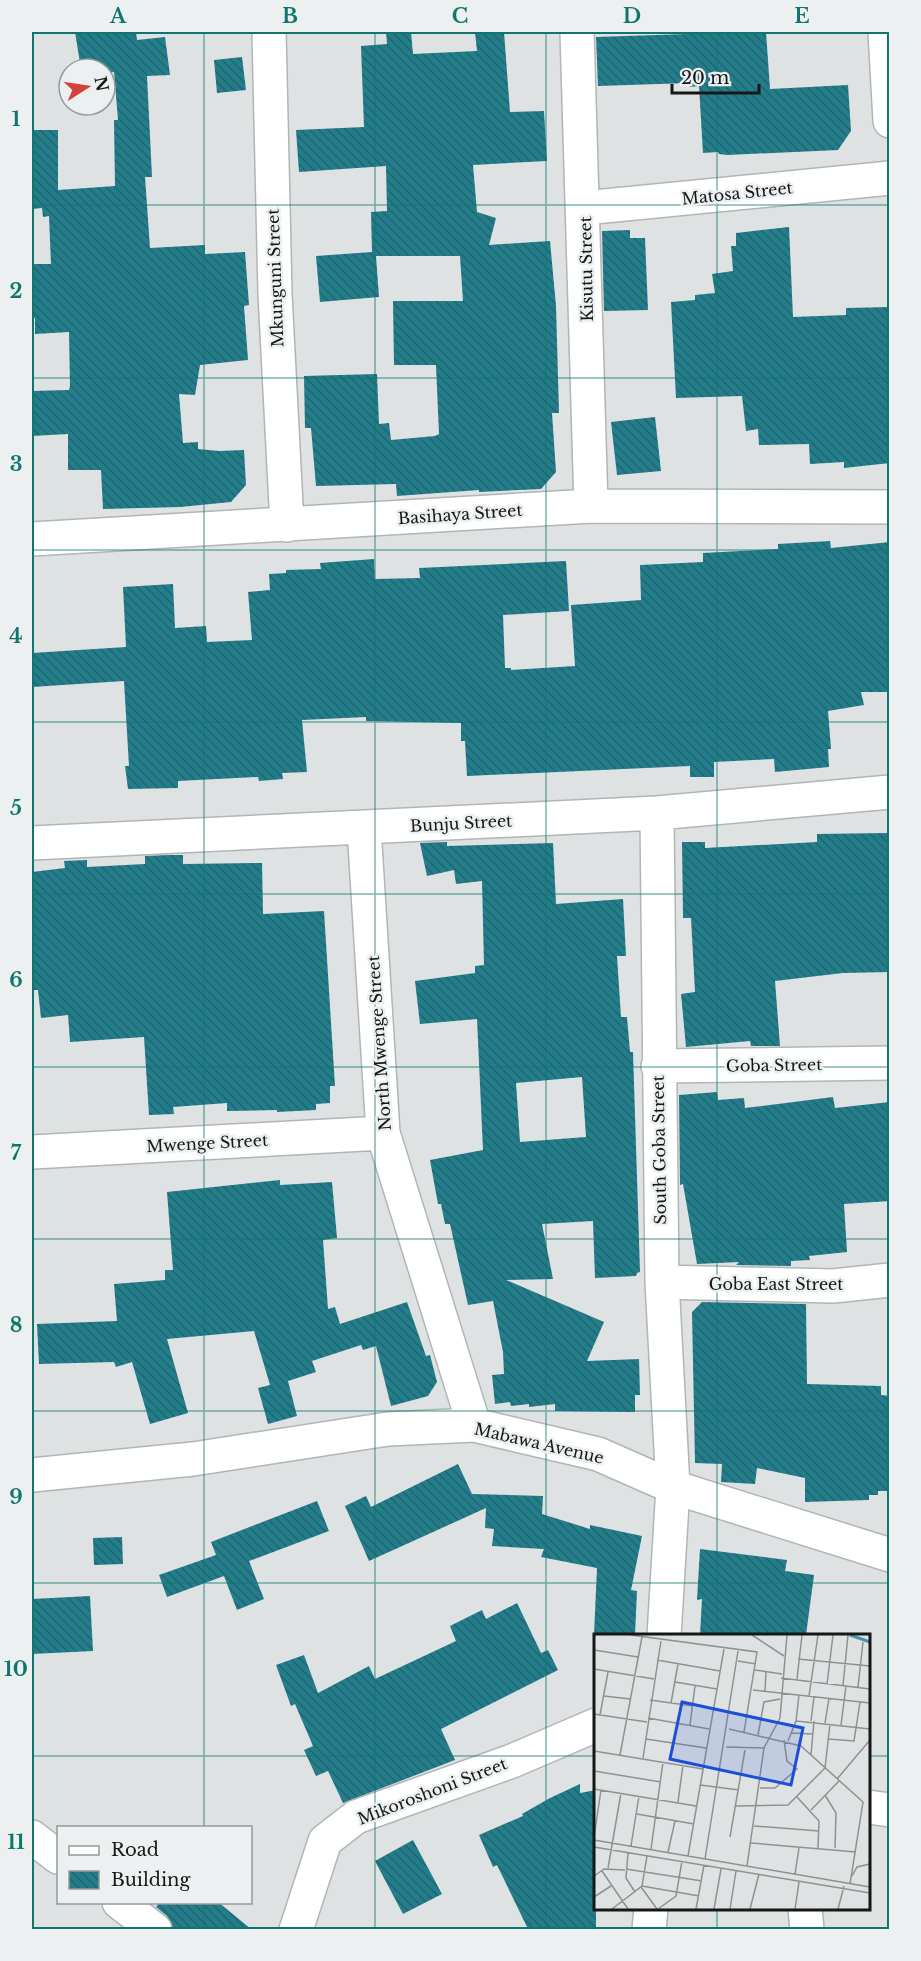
<svg xmlns="http://www.w3.org/2000/svg" width="921" height="1961" font-family="'Libre Baskerville',serif">
<defs>
<pattern id="building-back-hatch" width="6" height="6" patternUnits="userSpaceOnUse" patternTransform="scale(1.5)"><rect width="6" height="6" fill="#247d8a"/><path d="M-1 5l2 2M0 0l6 6M5-1l2 2" fill="none" stroke="#1e6570"/></pattern>
</defs>
<rect width="100%" height="100%" fill="#dfe2e3"/>
<path fill="url(#building-back-hatch)" fill-rule="evenodd" d="M 75,32 L 136,32 L 137,40 L 165,37 L 170,75 L 147,76 L 152,177 L 145,177 L 150,248 L 205,245 L 205,254 L 245,252 L 249,305 L 244,306 L 248,360 L 200,365 L 195,395 L 179,394 L 183,443 L 198,442 L 198,449 L 219,451 L 244,450 L 246,485 L 231,502 L 180,507 L 103,509 L 101,470 L 68,470 L 68,434 L 32,436 L 32,391 L 69,390 L 70,386 L 69,332 L 35,334 L 35,318 L 32,318 L 32,264 L 51,264 L 49,216 L 43,217 L 42,208 L 32,209 L 32,130 L 58,130 L 58,190 L 115,186 L 114,120 L 118,120 L 114,72 L 105,73 L 105,69 L 81,69 Z
M 386,32 L 411,32 L 413,54 L 477,51 L 475,32 L 504,32 L 510,112 L 544,111 L 547,161 L 473,165 L 477,212 L 496,218 L 489,245 L 550,241 L 556,306 L 559,413 L 552,413 L 556,472 L 541,489 L 479,492 L 479,490 L 397,496 L 396,484 L 316,486 L 311,428 L 305,428 L 304,376 L 377,374 L 379,424 L 389,423 L 391,440 L 435,436 L 439,434 L 436,365 L 394,365 L 393,301 L 463,301 L 460,256 L 376,256 L 379,297 L 320,302 L 316,256 L 372,252 L 371,212 L 387,211 L 386,166 L 299,172 L 296,130 L 364,127 L 361,46 L 387,44 Z
M 687,32 L 766,32 L 770,89 L 848,85 L 851,131 L 838,150 L 727,155 L 719,154 L 718,152 L 703,153 L 699,86 L 690,87 L 689,83 L 598,86 L 596,37 L 687,34 Z
M 242,57 L 246,90 L 217,93 L 214,60 Z
M 789,227 L 793,317 L 846,315 L 846,308 L 890,307 L 890,463 L 844,468 L 844,462 L 810,464 L 809,444 L 759,445 L 758,429 L 746,431 L 742,396 L 676,398 L 671,302 L 695,300 L 695,295 L 715,293 L 712,274 L 733,271 L 731,246 L 736,246 L 736,233 Z
M 630,230 L 630,238 L 645,238 L 648,310 L 604,311 L 602,231 Z
M 655,417 L 661,471 L 617,475 L 611,422 Z
M 830,541 L 831,548 L 890,542 L 890,692 L 861,692 L 864,705 L 828,711 L 831,749 L 828,749 L 829,767 L 775,772 L 774,759 L 714,762 L 714,777 L 690,777 L 690,766 L 467,776 L 465,741 L 461,741 L 461,723 L 366,721 L 366,717 L 302,720 L 307,772 L 282,773 L 283,779 L 259,781 L 258,777 L 178,781 L 178,788 L 128,789 L 125,766 L 129,766 L 124,681 L 32,687 L 32,653 L 126,647 L 123,587 L 173,584 L 175,628 L 206,626 L 207,642 L 252,640 L 248,592 L 270,590 L 269,574 L 286,573 L 286,570 L 321,569 L 320,563 L 374,559 L 375,579 L 420,578 L 419,568 L 566,561 L 569,611 L 503,615 L 505,668 L 511,668 L 511,670 L 575,666 L 571,605 L 641,600 L 640,565 L 703,562 L 703,553 L 778,549 L 778,544 Z
M 888,833 L 890,972 L 843,973 L 775,981 L 780,1046 L 751,1046 L 750,1041 L 686,1047 L 681,994 L 695,992 L 691,918 L 683,918 L 682,842 L 705,842 L 705,848 L 817,842 L 817,834 Z
M 447,842 L 447,846 L 553,843 L 556,904 L 623,899 L 626,956 L 617,956 L 621,1017 L 627,1017 L 630,1052 L 633,1052 L 640,1272 L 637,1273 L 636,1276 L 595,1278 L 593,1221 L 542,1224 L 553,1279 L 506,1280 L 604,1322 L 587,1361 L 639,1359 L 640,1395 L 635,1395 L 635,1412 L 555,1411 L 555,1404 L 529,1407 L 529,1404 L 511,1406 L 510,1402 L 495,1404 L 492,1375 L 504,1374 L 503,1352 L 493,1301 L 468,1305 L 450,1224 L 445,1224 L 441,1204 L 438,1204 L 430,1160 L 483,1150 L 477,1019 L 420,1024 L 415,981 L 475,973 L 475,966 L 484,965 L 482,881 L 456,884 L 454,870 L 427,876 L 420,843 ZM 582,1077 L 586,1137 L 520,1142 L 516,1083 Z
M 169,855 L 183,855 L 183,864 L 262,863 L 263,914 L 324,911 L 335,1086 L 330,1086 L 330,1103 L 316,1104 L 316,1110 L 277,1112 L 277,1110 L 227,1111 L 227,1103 L 173,1107 L 174,1114 L 149,1115 L 144,1037 L 70,1042 L 68,1015 L 41,1018 L 38,990 L 32,990 L 32,872 L 65,868 L 64,861 L 87,860 L 87,867 L 145,864 L 145,856 Z
M 717,1092 L 718,1100 L 744,1098 L 745,1108 L 833,1097 L 835,1108 L 890,1102 L 890,1201 L 844,1204 L 847,1252 L 809,1256 L 810,1260 L 791,1261 L 791,1266 L 736,1265 L 739,1262 L 697,1264 L 683,1184 L 680,1185 L 679,1095 Z
M 280,1180 L 280,1185 L 332,1182 L 337,1238 L 323,1240 L 328,1309 L 335,1307 L 340,1324 L 407,1302 L 426,1356 L 430,1355 L 437,1382 L 428,1396 L 391,1406 L 376,1346 L 363,1350 L 361,1345 L 312,1361 L 316,1372 L 288,1381 L 297,1416 L 268,1424 L 258,1388 L 270,1385 L 254,1331 L 167,1339 L 188,1413 L 150,1424 L 132,1362 L 116,1367 L 114,1362 L 39,1364 L 37,1324 L 117,1321 L 114,1284 L 165,1280 L 165,1270 L 173,1270 L 167,1192 Z
M 702,1302 L 806,1304 L 807,1384 L 881,1386 L 881,1395 L 890,1396 L 890,1491 L 878,1491 L 878,1495 L 869,1495 L 869,1500 L 805,1502 L 805,1478 L 757,1468 L 755,1484 L 721,1482 L 722,1464 L 695,1463 L 692,1312 Z
M 458,1464 L 472,1494 L 543,1496 L 542,1514 L 590,1529 L 590,1525 L 642,1536 L 631,1590 L 637,1591 L 635,1635 L 594,1635 L 597,1568 L 541,1557 L 544,1549 L 492,1546 L 494,1529 L 485,1528 L 486,1508 L 369,1561 L 345,1506 L 366,1496 L 371,1507 Z
M 317,1501 L 329,1531 L 249,1561 L 264,1599 L 237,1610 L 224,1576 L 167,1597 L 159,1575 L 216,1555 L 211,1542 Z
M 122,1537 L 123,1564 L 94,1565 L 93,1538 Z
M 700,1549 L 787,1560 L 785,1571 L 814,1575 L 806,1635 L 700,1635 L 702,1599 L 697,1600 Z
M 90,1596 L 93,1651 L 32,1654 L 32,1599 Z
M 517,1603 L 541,1653 L 548,1650 L 558,1670 L 441,1729 L 455,1760 L 343,1803 L 328,1771 L 316,1776 L 304,1750 L 313,1746 L 295,1704 L 291,1706 L 276,1665 L 304,1655 L 318,1693 L 369,1666 L 375,1679 L 456,1641 L 450,1626 L 482,1610 L 486,1619 Z
M 580,1784 L 580,1793 L 596,1790 L 596,1929 L 528,1929 L 497,1865 L 493,1867 L 479,1835 L 523,1816 L 522,1814 L 550,1798 Z
M 413,1840 L 442,1894 L 403,1914 L 375,1861 Z
M 160,1902 L 218,1902 L 251,1929 L 173,1929 L 167,1916 L 156,1907 Z"/>
<g fill="none" stroke-linecap="round" stroke-linejoin="round">
<defs>
<path id="minor" d="M 269,32 L 275,294 L 287,525
M 577,32 L 591,506
M 885,32 L 890,121
M 584,208 L 890,178
M 32,539 L 591,506 L 890,507
M 657,813 L 662,1282 L 673,1487 L 664,1636
M 364,828 L 383,1133 L 474,1425
M 32,843 L 657,813 L 890,792
M 658,1066 L 890,1063
M 32,1152 L 383,1133
M 662,1282 L 833,1286 L 890,1280
M 32,1475 L 193,1459 L 388,1429 L 474,1425 L 598,1454 L 673,1487 L 890,1555
M 868,1807 L 890,1810
M 32,1837 L 58,1857
M 119,1902 L 155,1930
M 805,1908 L 807,1930
M 296,1930 L 325,1841 L 356,1817 L 512,1761 L 596,1725
M 649,1930 L 651,1908"/>
</defs>
<use href="#minor" stroke="#b1b5b6" stroke-width="36"/>
<use href="#minor" stroke="#fff" stroke-width="33"/>
</g>
<path fill="none" stroke="#0f766e" stroke-width="1.5" stroke-opacity="0.55" d="M 204,32 L 204,1828M 375,32 L 375,1930M 546,32 L 546,1930M 717,32 L 717,1636M 32,205 L 890,205M 32,378 L 890,378M 32,550 L 890,550M 32,722 L 890,722M 32,894 L 890,894M 32,1067 L 890,1067M 32,1239 L 890,1239M 32,1411 L 890,1411M 32,1583 L 890,1583M 32,1756 L 596,1756M 868,1756 L 890,1756M 204,1902 L 204,1930M 717,1908 L 717,1930"/>
<g text-anchor="middle" dominant-baseline="central" stroke-width="5" stroke-linejoin="round" paint-order="stroke">
<g font-size="16" fill="#161717" stroke="#ecf0f0">
<text transform="translate(737 193) rotate(-6)">Matosa Street</text>
<text transform="translate(586 269) rotate(-91)">Kisutu Street</text>
<text transform="translate(275 278) rotate(-92)">Mkunguni Street</text>
<text transform="translate(460 514) rotate(-4)">Basihaya Street</text>
<text transform="translate(461 823) rotate(-3)">Bunju Street</text>
<text transform="translate(379 1043) rotate(-94)">North Mwenge Street</text>
<text transform="translate(774 1065) rotate(-1)">Goba Street</text>
<text transform="translate(207 1143) rotate(-3)">Mwenge Street</text>
<text transform="translate(659 1150) rotate(-91)">South Goba Street</text>
<text x="776" y="1284">Goba East Street</text>
<text transform="translate(539 1443) rotate(13)">Mabawa Avenue</text>
<text transform="translate(432 1791) rotate(-21)">Mikoroshoni Street</text>
</g>
</g>
<g transform="translate(594 1634)">
<rect width="276" height="276" fill="#dfe2e3"/>
<path fill="none" stroke="#4599a6" stroke-width="3" d="M 256,1 L 276,8"/>
<path fill="none" stroke="#8f9191" stroke-width="1.5" d="M 37,1 L 163,18 L 150,98M 158,1 L 190,22M 0,16 L 44,23M 204,25 L 276,32M 63,26 L 126,37M 144,27 L 162,30M 0,35 L 60,45M 161,36 L 188,40M 187,44 L 276,55M 203,45 L 208,1M 81,48 L 123,55M 233,50 L 239,1M 249,51 L 254,1M 264,53 L 269,8M 159,56 L 276,69M 171,57 L 172,38M 10,62 L 36,65M 215,62 L 224,1M 56,66 L 99,72M 77,69 L 84,30M 119,75 L 137,78M 0,80 L 53,88M 6,81 L 14,38M 54,84 L 115,95M 202,87 L 276,95M 217,87 L 220,63M 231,89 L 235,64M 96,91 L 101,52M 247,91 L 252,52M 135,95 L 207,112 L 269,168 L 256,250M 197,99 L 219,100M 164,101 L 170,68 L 186,65M 52,105 L 112,114M 234,105 L 260,107 L 266,68M 194,107 L 202,87 L 205,61M 132,113 L 170,114M 0,117 L 109,135M 26,121 L 48,3M 217,121 L 220,87M 49,124 L 67,7M 0,137 L 67,148M 243,145 L 276,106M 106,151 L 145,156M 166,154 L 181,154 L 203,135 L 193,127 L 190,106M 0,155 L 102,172M 231,161 L 242,179 L 241,214M 203,163 L 225,187 L 224,214M 84,168 L 89,131M 142,172 L 194,171 L 231,134 L 236,90M 217,176 L 245,147M 43,180 L 100,190M 160,192 L 225,197M 0,203 L 7,156M 136,203 L 151,116M 0,206 L 276,253M 157,209 L 262,218M 37,212 L 45,162M 0,213 L 276,259M 57,215 L 69,128M 74,218 L 81,187M 34,219 L 32,244 L 41,258M 94,222 L 130,15M 111,225 L 144,17M 153,232 L 170,114 L 186,84 L 193,1M 14,234 L 27,159M 32,235 L 108,247M 8,237 L 34,275M 201,240 L 205,214M 0,242 L 10,235 L 31,236M 258,242 L 263,233 L 276,230M 48,252 L 105,262M 47,253 L 63,275M 0,263 L 17,252M 18,275 L 48,252 L 53,222M 64,275 L 82,262 L 88,227M 102,275 L 110,231M 120,275 L 127,235M 136,275 L 142,237M 156,275 L 165,240M 201,275 L 205,248M 244,275 L 250,252"/>
<path fill="#1d4ed8" fill-opacity="0.15" stroke="#1d4ed8" stroke-width="3" d="M 88,68 L 209,94 L 197,151 L 76,125 Z"/>
<rect width="276" height="276" fill="none" stroke="#161717" stroke-width="3"/>
</g>
<rect width="921" height="1961" fill="none" stroke="#ecf0f0" stroke-width="66"/>
<rect x="57" y="1826" width="195" height="78" fill="#ecf0f0" stroke="#969999" stroke-width="1.5"/>
<rect x="69" y="1846" width="30" height="9" fill="#ffffff" stroke="#969999" stroke-width="1.5"/>
<text x="111" y="1856" font-size="18" fill="#161717">Road</text>
<rect x="69" y="1871" width="30" height="18" fill="url(#building-back-hatch)" stroke="#969999" stroke-width="1.5"/>
<text x="111" y="1886" font-size="18" fill="#161717">Building</text>
<g transform="translate(87 87) rotate(78)"><circle r="28" fill="#ecf0f0" stroke="#969999" stroke-width="1.5"/>
<path d="M0-4.5L10 22L0 15L-10 22Z" fill="#d2443b"/>
<text y="-9" font-size="16" font-weight="bold" text-anchor="middle" fill="#161717">N</text>
</g>
<path d="M672 84v9h87v-9" fill="none" stroke="#161717" stroke-width="3"/>
<text x="681" y="84" font-size="18" fill="#161717" stroke="#ecf0f0" stroke-width="4.5" paint-order="stroke">20 m</text>
<rect x="33" y="33" width="855" height="1895" fill="none" stroke="#0f766e" stroke-width="2"/>
<g font-size="20" text-anchor="middle" font-weight="bold" fill="#0f766e">
<text x="118" y="23">A</text>
<text x="290" y="23">B</text>
<text x="460" y="23">C</text>
<text x="632" y="23">D</text>
<text x="802" y="23">E</text>
<text x="16" y="126">1</text>
<text x="16" y="298">2</text>
<text x="16" y="471">3</text>
<text x="16" y="643">4</text>
<text x="16" y="815">5</text>
<text x="16" y="987">6</text>
<text x="16" y="1160">7</text>
<text x="16" y="1332">8</text>
<text x="16" y="1504">9</text>
<text x="16" y="1676">10</text>
<text x="16" y="1849">11</text>
</g>
</svg>
